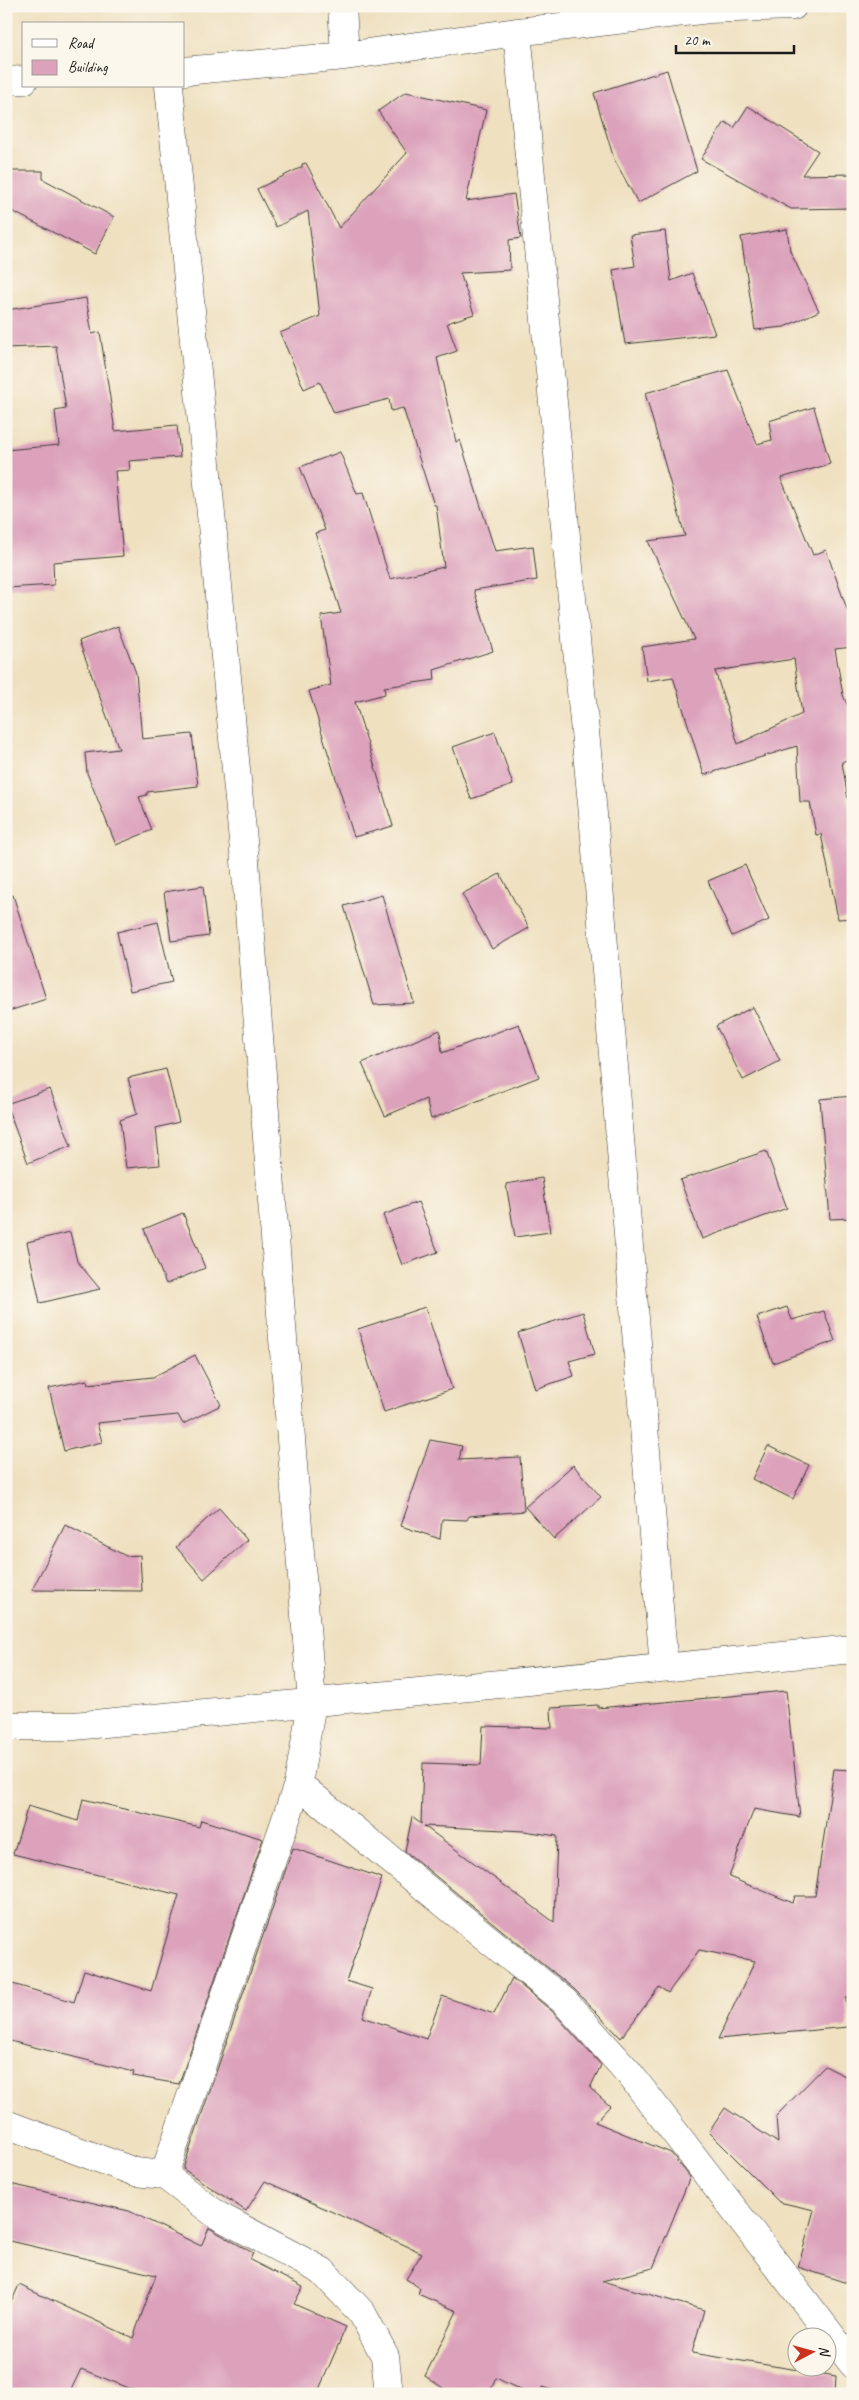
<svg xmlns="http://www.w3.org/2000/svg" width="859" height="2400" font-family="Caveat,sans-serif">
<rect width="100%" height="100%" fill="#fbf7ec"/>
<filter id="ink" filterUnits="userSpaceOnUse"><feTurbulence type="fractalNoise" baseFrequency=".02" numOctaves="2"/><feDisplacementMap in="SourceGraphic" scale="10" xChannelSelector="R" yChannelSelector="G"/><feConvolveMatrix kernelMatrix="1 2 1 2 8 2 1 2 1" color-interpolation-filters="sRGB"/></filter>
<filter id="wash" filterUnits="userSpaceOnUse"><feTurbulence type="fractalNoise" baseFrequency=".0096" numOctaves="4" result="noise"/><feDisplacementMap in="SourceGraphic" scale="20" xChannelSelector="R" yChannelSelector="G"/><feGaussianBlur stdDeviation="1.12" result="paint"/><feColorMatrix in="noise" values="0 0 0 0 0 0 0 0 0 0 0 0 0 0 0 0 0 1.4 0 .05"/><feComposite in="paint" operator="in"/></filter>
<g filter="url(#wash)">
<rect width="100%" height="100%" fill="#efe0c0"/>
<g id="blocks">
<path fill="#dca1bb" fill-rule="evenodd" d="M 667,70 L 697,171 L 638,203 L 614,159 L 594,93 Z
M 406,92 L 486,110 L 466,201 L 514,194 L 521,238 L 509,240 L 510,270 L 460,273 L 474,314 L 447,323 L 457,351 L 437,358 L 456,442 L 460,440 L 495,551 L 533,546 L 537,580 L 474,590 L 493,651 L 434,670 L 435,680 L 384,687 L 385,694 L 355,702 L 393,826 L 354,837 L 309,691 L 331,685 L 321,616 L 341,613 L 315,533 L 325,530 L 300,467 L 340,452 L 357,494 L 363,493 L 390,579 L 444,567 L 436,505 L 434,505 L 403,408 L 391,411 L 389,399 L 334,413 L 320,382 L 304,389 L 280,333 L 320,316 L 308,211 L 276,227 L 257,189 L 302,167 L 302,164 L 306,163 L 339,228 L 407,153 L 378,111 Z
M 748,106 L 818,151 L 802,175 L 853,174 L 853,208 L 791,209 L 701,159 L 725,122 L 734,128 Z
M 6,171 L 43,171 L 43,179 L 114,217 L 95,254 L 6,208 Z
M 787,229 L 790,251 L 819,311 L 784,327 L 755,330 L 741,237 Z
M 665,231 L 671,281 L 692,273 L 715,334 L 625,344 L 613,270 L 635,266 L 630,235 Z
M 86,298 L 92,334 L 100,332 L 115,431 L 177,425 L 180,457 L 129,461 L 130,470 L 115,471 L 123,556 L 53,562 L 54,585 L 6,588 L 6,450 L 59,445 L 55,411 L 66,409 L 56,346 L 6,348 L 6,310 Z
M 728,370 L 757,444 L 772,440 L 769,421 L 814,407 L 830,464 L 781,478 L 813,555 L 826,550 L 853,626 L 853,647 L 835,649 L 843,695 L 853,718 L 853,757 L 842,762 L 853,831 L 853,918 L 838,919 L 821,834 L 816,835 L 810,802 L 800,802 L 797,746 L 704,775 L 673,677 L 647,681 L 642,647 L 694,639 L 648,541 L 685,536 L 645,393 ZM 794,659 L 802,714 L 738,744 L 715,671 Z
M 118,626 L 136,673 L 142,739 L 192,734 L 198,786 L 147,792 L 147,795 L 139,797 L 152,830 L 116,845 L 87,773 L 85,753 L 119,749 L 79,641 Z
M 495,732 L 513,785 L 471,799 L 453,747 Z
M 745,865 L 769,920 L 732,936 L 708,881 Z
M 500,874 L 529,928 L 492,949 L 462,894 Z
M 203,886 L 209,936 L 171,941 L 164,892 Z
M 13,895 L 46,999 L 6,1012 L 6,896 Z
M 382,895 L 414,1003 L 374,1005 L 344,906 Z
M 158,922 L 172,982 L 130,991 L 117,932 Z
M 753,1007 L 780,1061 L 743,1080 L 716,1026 Z
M 519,1024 L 539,1077 L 431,1119 L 426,1099 L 385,1116 L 362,1063 L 440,1030 L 442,1053 Z
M 166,1069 L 179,1122 L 156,1128 L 160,1165 L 126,1168 L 120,1120 L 137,1114 L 128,1078 Z
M 50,1089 L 71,1146 L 28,1163 L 6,1104 Z
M 853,1096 L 853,1218 L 830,1219 L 820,1099 Z
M 766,1151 L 787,1208 L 702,1239 L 680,1180 Z
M 542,1178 L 550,1232 L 515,1237 L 506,1184 Z
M 418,1202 L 438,1252 L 402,1265 L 383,1215 Z
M 183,1213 L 205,1268 L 166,1284 L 144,1229 Z
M 70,1232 L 77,1261 L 100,1289 L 40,1303 L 27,1242 Z
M 425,1307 L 452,1389 L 384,1412 L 358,1329 Z
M 787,1307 L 792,1320 L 824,1311 L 835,1341 L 773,1363 L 757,1317 Z
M 583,1312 L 595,1354 L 569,1361 L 574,1376 L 535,1389 L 518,1333 Z
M 195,1355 L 221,1405 L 183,1424 L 178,1415 L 97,1423 L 102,1442 L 64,1451 L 49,1388 L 87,1380 L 88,1384 L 153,1377 Z
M 430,1440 L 462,1446 L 459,1460 L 520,1457 L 524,1511 L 469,1516 L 467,1520 L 442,1519 L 440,1539 L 401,1526 Z
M 768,1446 L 809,1465 L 793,1499 L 752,1479 Z
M 573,1465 L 601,1497 L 554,1539 L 525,1507 Z
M 219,1508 L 247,1540 L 204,1579 L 176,1547 Z
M 65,1525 L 126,1556 L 140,1555 L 142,1591 L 32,1590 Z
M 786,1691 L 800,1817 L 754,1809 L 729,1877 L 793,1903 L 795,1896 L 815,1896 L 834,1769 L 853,1770 L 853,1997 L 846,1998 L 848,2027 L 718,2039 L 755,1961 L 699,1950 L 668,1993 L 659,1987 L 621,2038 L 574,1989 L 405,1851 L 412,1817 L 421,1824 L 423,1763 L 481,1765 L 483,1726 L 552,1728 L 551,1708 L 598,1705 L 598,1708 ZM 424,1826 L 524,1831 L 557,1836 L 554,1922 Z
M 83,1799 L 199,1827 L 201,1820 L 263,1839 L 179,2084 L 133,2076 L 134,2072 L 6,2040 L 6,1982 L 74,2002 L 84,1970 L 151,1991 L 179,1895 L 13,1854 L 28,1806 L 78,1821 Z
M 293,1848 L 382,1878 L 346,1981 L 372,1989 L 363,2017 L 426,2039 L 442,1996 L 494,2014 L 512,1978 L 553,2012 L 601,2065 L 590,2088 L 610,2106 L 595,2122 L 671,2153 L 690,2177 L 653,2268 L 602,2281 L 704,2310 L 692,2353 L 836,2376 L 835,2394 L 567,2394 L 543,2387 L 540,2394 L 529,2394 L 496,2378 L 489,2394 L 452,2394 L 425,2376 L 457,2311 L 418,2294 L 420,2288 L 406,2279 L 422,2253 L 265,2181 L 246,2211 L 183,2169 Z
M 825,2066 L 853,2080 L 853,2285 L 798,2267 L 814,2210 L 779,2202 L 709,2132 L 725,2108 L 778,2143 L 776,2116 Z
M 6,2183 L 129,2211 L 201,2246 L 209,2228 L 253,2253 L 250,2260 L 303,2287 L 294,2304 L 346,2327 L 317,2394 L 144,2394 L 81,2369 L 69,2394 L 6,2394 L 6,2314 L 19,2285 L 133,2338 L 156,2275 L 6,2240 Z"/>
</g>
</g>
<g filter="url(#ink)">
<use href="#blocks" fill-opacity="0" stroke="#3c3935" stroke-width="1"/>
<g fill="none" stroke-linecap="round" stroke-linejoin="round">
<defs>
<path id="minor" d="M 342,6 L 345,56
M 517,32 L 593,814 L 664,1667
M 184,71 L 345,56 L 517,32 L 709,9 L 793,6
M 6,81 L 24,80
M 6,1723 L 13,1726 L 74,1726 L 853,1649
M 298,1784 L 564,2001 L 629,2073 L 853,2364
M 6,2124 L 135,2172 L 164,2175 L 217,2215 L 322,2271 L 362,2313 L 385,2356 L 389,2394
M 164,2175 L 298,1784 L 312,1703 L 245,861 L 169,86"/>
</defs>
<use href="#minor" stroke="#3c3935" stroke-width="29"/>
<use href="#minor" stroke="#fff" stroke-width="28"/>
</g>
</g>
<rect width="859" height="2400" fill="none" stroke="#fbf7ec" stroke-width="25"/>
<rect x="22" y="22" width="162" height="65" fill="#fbf7ec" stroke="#a29f99"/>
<rect x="32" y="39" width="25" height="8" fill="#ffffff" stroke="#a29f99"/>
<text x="68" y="48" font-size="15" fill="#1c1c1c">Road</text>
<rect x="32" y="60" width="25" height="15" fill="#dca1bb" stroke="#a29f99"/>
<text x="68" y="72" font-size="15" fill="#1c1c1c">Building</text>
<g transform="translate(812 2352) rotate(84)"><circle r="24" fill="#fbf7ec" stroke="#a29f99"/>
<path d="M0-4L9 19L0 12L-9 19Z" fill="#c8321e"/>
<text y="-8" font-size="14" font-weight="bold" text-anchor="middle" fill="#1c1c1c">N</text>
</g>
<path d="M676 45v8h118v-8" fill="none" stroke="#1c1c1c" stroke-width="2.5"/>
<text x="684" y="45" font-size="15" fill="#1c1c1c" stroke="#fbf7ec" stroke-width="4" paint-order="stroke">20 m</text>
</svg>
